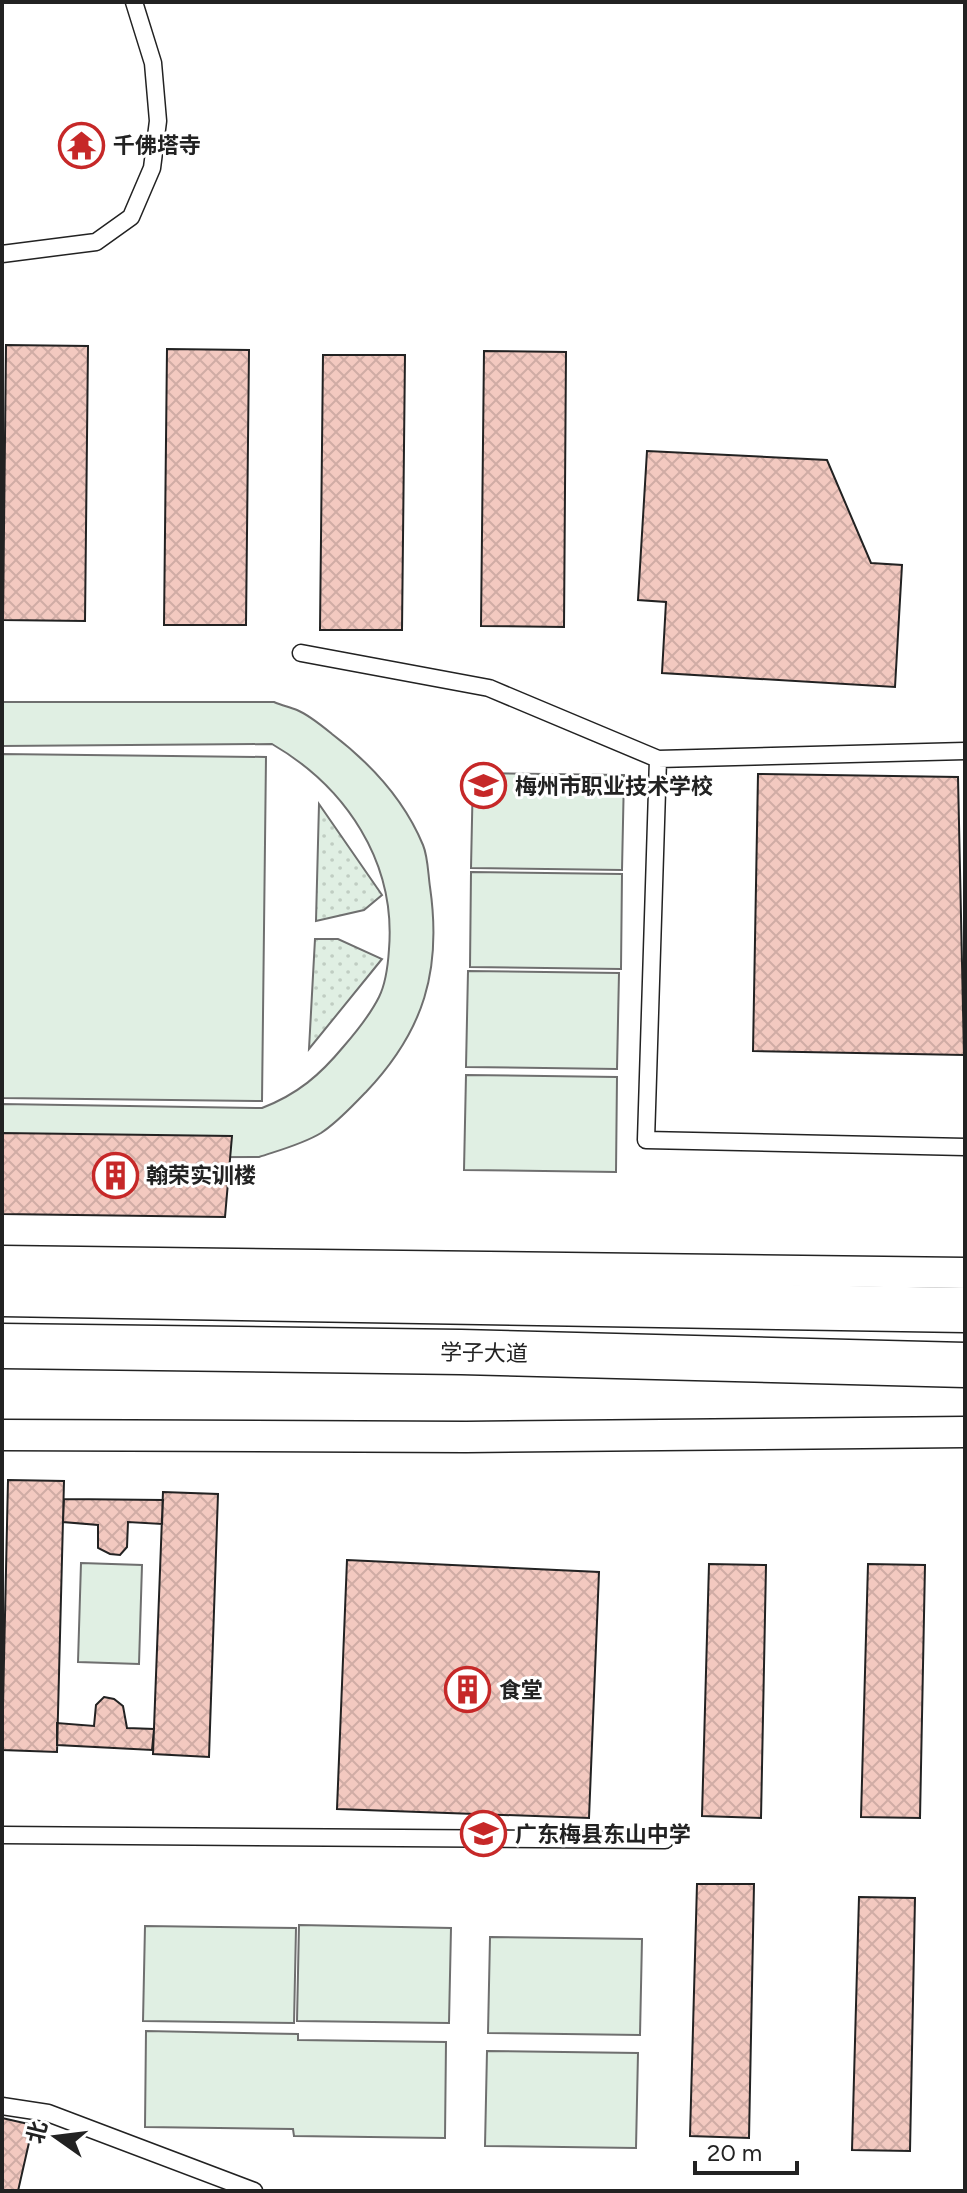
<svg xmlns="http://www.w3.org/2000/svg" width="967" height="2193" font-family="Figtree,'Noto Sans SC',sans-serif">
<defs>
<pattern id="grass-dots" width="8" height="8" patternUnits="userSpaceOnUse" patternTransform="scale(2)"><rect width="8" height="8" fill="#e0efe3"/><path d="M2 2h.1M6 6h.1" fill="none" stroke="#c0cdc2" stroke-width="1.8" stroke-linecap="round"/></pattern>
<pattern id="building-cross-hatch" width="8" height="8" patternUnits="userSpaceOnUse" patternTransform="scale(2)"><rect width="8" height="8" fill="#f3c9c0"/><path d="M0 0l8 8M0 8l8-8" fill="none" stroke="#d0aca5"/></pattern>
</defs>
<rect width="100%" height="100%" fill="#fff"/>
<path fill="url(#grass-dots)" stroke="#6f6f6f" stroke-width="2" d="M 319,804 L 382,895 L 364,910 L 316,921 Z
M 315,939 L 338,939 L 382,959 L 309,1049 Z"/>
<path fill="#e0efe3" stroke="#6f6f6f" stroke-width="2" d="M 2,702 L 274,702 C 281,705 289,707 297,710 C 309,715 321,725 332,734 C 370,763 404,799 423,845 C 428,857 428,873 430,887 C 442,970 424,1031 366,1092 C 352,1106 338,1122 321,1133 C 303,1144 280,1150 259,1157 L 2,1158 L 2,1104 L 262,1108 C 298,1094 320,1075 344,1046 C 357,1031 370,1015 379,997 C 386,983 388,965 389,949 C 396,862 346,787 272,744 L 2,746 Z
M 2,754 L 266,757 L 262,1101 L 2,1098 Z
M 473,773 L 624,775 L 622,870 L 471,868 Z
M 471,872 L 622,874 L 621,969 L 470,967 Z
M 468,971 L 619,973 L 617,1069 L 466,1067 Z
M 466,1075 L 617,1077 L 616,1172 L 464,1170 Z
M 81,1563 L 142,1565 L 139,1664 L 78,1662 Z
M 299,1925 L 451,1928 L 449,2023 L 297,2021 Z
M 145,1926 L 296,1928 L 294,2023 L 143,2021 Z
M 490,1937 L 642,1939 L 640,2035 L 488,2033 Z
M 146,2031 L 298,2034 L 298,2040 L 446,2042 L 445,2138 L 294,2136 L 293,2129 L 145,2127 Z
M 487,2051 L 638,2053 L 636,2148 L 485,2146 Z"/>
<path fill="url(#building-cross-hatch)" stroke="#222" stroke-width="2" d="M 6,345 L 88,346 L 85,621 L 3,620 Z
M 167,349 L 249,350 L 246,625 L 164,625 Z
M 484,351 L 566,352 L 564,627 L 481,626 Z
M 323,355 L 405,355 L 402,630 L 320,630 Z
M 647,451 L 827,460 L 871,563 L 902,565 L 895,687 L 662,673 L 666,602 L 638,600 Z
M 758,774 L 958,777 L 964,1055 L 753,1051 Z
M 2,1133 L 232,1136 L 225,1217 L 2,1214 Z
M 8,1480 L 64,1481 L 57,1752 L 2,1750 Z
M 163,1492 L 218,1494 L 209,1757 L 153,1754 Z
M 64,1499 L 163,1500 L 162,1524 L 128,1522 L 127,1547 L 120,1555 L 110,1554 L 98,1548 L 98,1525 L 63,1522 Z
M 347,1560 L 599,1572 L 589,1818 L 337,1809 Z
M 709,1564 L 766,1565 L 761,1818 L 702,1816 Z
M 868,1564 L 925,1565 L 920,1818 L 861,1817 Z
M 104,1697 L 114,1699 L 123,1706 L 127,1728 L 154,1729 L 152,1750 L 57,1745 L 57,1723 L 94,1726 L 96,1705 Z
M 697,1884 L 754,1884 L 749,2138 L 690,2136 Z
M 859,1897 L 915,1898 L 910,2151 L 852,2150 Z
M 2,2118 L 33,2125 L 18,2191 L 2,2191 Z"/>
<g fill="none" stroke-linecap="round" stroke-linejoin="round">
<defs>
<path id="lane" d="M 2,254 L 96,242 L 131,217 L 152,168 L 158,121 L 153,63 L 134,2
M 301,653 L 489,688 L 658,759 L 965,751
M 658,759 L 646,1140 L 965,1147
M 2,1835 L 665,1840
M 2,2106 L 48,2113 L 254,2191"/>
<path id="street" d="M 2,1261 L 965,1273
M 2,1435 L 466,1437 L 965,1432"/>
<path id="primary" d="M 2,1294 L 965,1310
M 2,1346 L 461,1352 L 965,1365"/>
</defs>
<use href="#lane" stroke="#222" stroke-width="19"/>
<use href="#street" stroke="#222" stroke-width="33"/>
<use href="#primary" stroke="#222" stroke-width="47"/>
<use href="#lane" stroke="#fff" stroke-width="16"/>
<use href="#street" stroke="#fff" stroke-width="30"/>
<use href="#primary" stroke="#fff" stroke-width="44"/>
</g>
<defs>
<symbol id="temple-ring" viewBox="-11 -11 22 22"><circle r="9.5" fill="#fff" stroke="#c62828" stroke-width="1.5"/><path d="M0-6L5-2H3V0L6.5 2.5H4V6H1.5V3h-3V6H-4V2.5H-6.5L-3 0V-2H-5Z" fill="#c62828"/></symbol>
<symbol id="school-ring" viewBox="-11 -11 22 22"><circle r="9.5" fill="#fff" stroke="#c62828" stroke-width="1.5"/><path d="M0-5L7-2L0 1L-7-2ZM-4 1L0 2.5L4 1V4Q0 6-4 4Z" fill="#c62828"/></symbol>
<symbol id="building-ring" viewBox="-11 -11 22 22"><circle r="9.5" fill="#fff" stroke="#c62828" stroke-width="1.5"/><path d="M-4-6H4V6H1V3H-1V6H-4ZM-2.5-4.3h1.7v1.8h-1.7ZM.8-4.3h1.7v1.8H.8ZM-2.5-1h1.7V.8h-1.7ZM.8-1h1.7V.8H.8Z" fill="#c62828"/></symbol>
</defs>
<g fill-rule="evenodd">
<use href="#temple-ring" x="56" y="120" width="51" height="51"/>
<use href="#school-ring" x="458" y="760" width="51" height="51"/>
<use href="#building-ring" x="90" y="1150" width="51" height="51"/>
<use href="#building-ring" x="442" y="1664" width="51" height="51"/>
<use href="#school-ring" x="458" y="1808" width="51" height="51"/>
</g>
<g text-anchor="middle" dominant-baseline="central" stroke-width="6" stroke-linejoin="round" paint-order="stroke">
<g font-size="22" font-weight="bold" fill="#222" stroke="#fff" text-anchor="start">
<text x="113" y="145">千佛塔寺</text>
<text x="515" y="786">梅州市职业技术学校</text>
<text x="146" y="1175">翰荣实训楼</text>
<text x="499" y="1690">食堂</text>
<text x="515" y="1834">广东梅县东山中学</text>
</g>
<g font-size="22" fill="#222" stroke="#fff">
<text transform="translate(484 1353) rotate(1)">学子大道</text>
</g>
</g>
<rect width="967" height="2193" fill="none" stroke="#222222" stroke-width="8"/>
<g transform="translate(56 2137) rotate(284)" stroke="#ffffff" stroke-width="6" paint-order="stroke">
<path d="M0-6L14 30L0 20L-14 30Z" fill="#222222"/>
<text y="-12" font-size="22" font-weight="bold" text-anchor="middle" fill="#222222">北</text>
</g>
<path d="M695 2161v12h102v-12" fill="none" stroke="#222222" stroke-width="4"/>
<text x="707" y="2161" font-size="24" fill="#222222" stroke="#ffffff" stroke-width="6" paint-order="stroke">20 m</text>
</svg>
